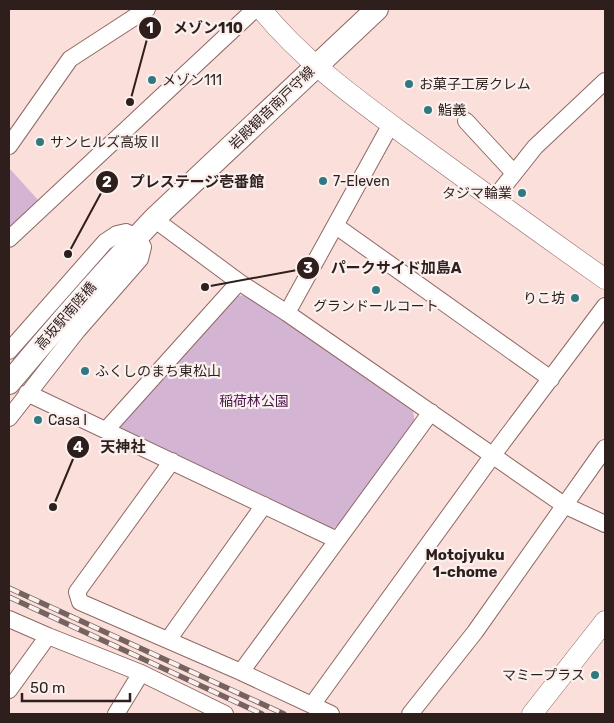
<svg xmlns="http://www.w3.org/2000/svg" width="614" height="723" font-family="Rubik,'Noto Sans JP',sans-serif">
<rect width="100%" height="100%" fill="#fadfdb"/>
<path fill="#d3b4d3" d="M 9,168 L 39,201 L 9,230 Z
M 246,295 L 413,411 L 415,423 L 339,525 L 332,529 L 121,430 L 120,420 L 237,296 Z"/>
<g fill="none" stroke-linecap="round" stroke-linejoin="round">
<defs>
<path id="minor" d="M 466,121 L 514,173
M 9,146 L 70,59 L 147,9
M 493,200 L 535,147 L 605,81
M 154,219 L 239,282
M 336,226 L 551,379
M 9,239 L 255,9
M 287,313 L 391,124
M 9,351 L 105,242 L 117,234 L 126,232 L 137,238 L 143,247 L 140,259 L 77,331 L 9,418
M 27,393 L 337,540
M 106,430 L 239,282 L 287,313 L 564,505 L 605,524
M 172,461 L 77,592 L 80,602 L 241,672 L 331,714
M 9,619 L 48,636 L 9,690
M 48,636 L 141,673 L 225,714
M 168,640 L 264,505
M 241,672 L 431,412
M 312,705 L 493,455 L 605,306
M 116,714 L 141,673
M 410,714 L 475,632 L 605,448"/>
<path id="tertiary" d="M 261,9 C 303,61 358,100 412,140 C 476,187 540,233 605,279
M 532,714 L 605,621"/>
<path id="secondary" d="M 9,383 C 56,327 104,272 154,219 L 377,9"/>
</defs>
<use href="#minor" stroke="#8f6864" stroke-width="18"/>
<use href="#tertiary" stroke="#8f6864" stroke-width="21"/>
<use href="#secondary" stroke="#8f6864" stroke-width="24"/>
<use href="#minor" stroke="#fff" stroke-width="16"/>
<use href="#tertiary" stroke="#fff" stroke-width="20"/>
<use href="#secondary" stroke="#fff" stroke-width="22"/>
<defs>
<path id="rail" d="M 9,588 L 284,714
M 9,597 L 262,714"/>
</defs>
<use href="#rail" stroke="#76625f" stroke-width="5.5"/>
<use href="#rail" stroke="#faf1ef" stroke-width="4" stroke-dasharray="11" stroke-linecap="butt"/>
</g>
<g fill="#307981" stroke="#faf1ef" stroke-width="2">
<circle cx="152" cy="80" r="5"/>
<circle cx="409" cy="84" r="5"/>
<circle cx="428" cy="110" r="5"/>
<circle cx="40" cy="142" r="5"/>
<circle cx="323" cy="181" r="5"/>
<circle cx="522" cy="193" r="5"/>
<circle cx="376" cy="290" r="5"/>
<circle cx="575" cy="298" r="5"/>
<circle cx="85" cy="371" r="5"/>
<circle cx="38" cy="420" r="5"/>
<circle cx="595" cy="675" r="5"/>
</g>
<g text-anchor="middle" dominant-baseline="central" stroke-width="4.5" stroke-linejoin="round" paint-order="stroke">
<g font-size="14" fill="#2e1e1c" stroke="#faf1ef" text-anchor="start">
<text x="162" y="80">メゾン111</text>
<text x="419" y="84">お菓子工房クレム</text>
<text x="438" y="110">鮨義</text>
<text x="50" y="142">サンヒルズ高坂Ⅱ</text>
<text x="333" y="181">7-Eleven</text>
<text x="512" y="193" text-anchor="end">タジマ輪業</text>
<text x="565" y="298" text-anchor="end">りこ坊</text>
<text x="376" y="306" text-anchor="middle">グランドールコート</text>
<text x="95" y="371">ふくしのまち東松山</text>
<text x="48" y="420">Casa I</text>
<text x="585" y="675" text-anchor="end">マミープラス</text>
</g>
<g font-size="14" fill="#2e1e1c" stroke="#faf1ef">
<text transform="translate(272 108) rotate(-44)">岩殿観音南戸守線</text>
<text transform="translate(66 316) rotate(-49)">高坂駅南陸橋</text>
</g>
<g font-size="14" fill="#4b154d" stroke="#faf1ef">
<text x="254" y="401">稲荷林公園</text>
</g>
<g font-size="15" font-weight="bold" fill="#2e1e1c" stroke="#faf1ef">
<text x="465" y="555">Motojyuku<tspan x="465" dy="17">1-chome</tspan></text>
</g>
</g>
<path fill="none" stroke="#2e1e1c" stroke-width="2" d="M130 102L150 28M68 254L107 182M205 287L308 268M53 507L78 447"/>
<g fill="#2e1e1c" stroke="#faf1ef" stroke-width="2">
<circle cx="130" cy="102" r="5"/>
<circle cx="68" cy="254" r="5"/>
<circle cx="205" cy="287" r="5"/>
<circle cx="53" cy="507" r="5"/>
<circle cx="150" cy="28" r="12"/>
<circle cx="107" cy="182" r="12"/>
<circle cx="308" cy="268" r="12"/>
<circle cx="78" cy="447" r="12"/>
</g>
<g font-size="15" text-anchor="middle" font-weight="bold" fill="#fff">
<text x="150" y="33">1</text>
<text x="107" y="187">2</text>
<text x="308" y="273">3</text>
<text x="78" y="452">4</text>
</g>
<g font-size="15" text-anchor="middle" font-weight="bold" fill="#2e1e1c" stroke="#faf1ef" stroke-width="4.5" stroke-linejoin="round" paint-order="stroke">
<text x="208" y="33">メゾン110</text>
<text x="197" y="187">プレステージ壱番館</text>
<text x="396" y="273">パークサイド加島A</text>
<text x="123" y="452">天神社</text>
</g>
<rect width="614" height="723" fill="none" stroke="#2e1e1c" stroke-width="20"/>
<path d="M22 693v8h108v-8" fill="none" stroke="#2e1e1c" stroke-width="2.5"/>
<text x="30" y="693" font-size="15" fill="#2e1e1c" stroke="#faf1ef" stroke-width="4" paint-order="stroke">50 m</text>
</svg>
